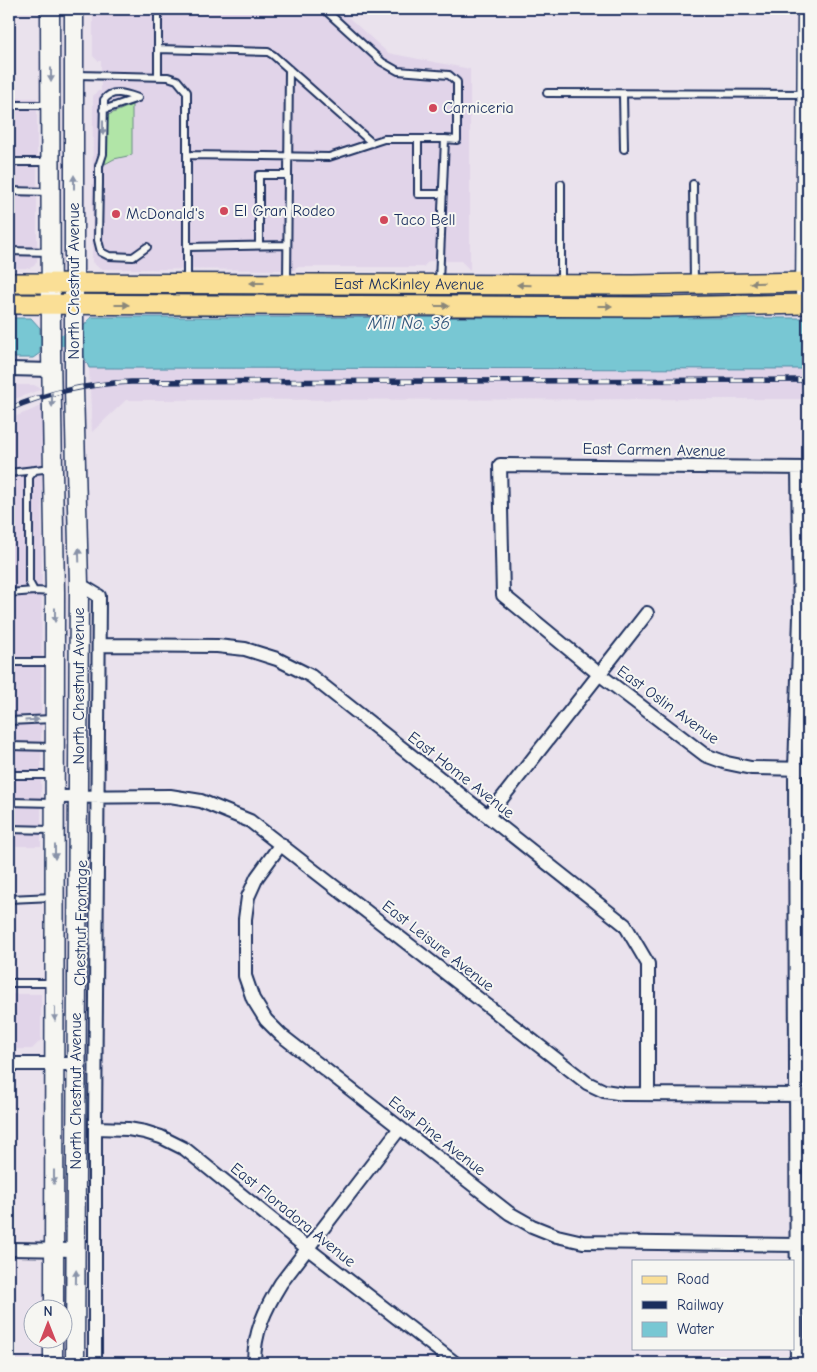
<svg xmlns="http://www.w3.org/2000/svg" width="817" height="1372" font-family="'Comic Neue',sans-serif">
<rect width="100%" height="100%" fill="#eae2ed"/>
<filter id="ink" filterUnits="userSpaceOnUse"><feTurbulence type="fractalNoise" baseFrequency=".02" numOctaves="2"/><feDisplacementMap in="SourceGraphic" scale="10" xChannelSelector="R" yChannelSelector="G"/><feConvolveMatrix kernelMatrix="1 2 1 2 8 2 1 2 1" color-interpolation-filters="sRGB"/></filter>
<g filter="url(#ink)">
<path fill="#e1d4e9" d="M 93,9 L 339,9 L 388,53 L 470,69 L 470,270 L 461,261 L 429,261 L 423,267 L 296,267 L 295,270 L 100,269 L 92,262 L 93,96 L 98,91 L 101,91 L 101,61 L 98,61 L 93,56 Z
M 9,98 L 37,98 L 37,261 L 34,266 L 29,268 L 9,268 Z
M 89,368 L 808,369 L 808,399 L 126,400 L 92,432 Z
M 9,385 L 34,385 L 42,389 L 9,401 Z
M 42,406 L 41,846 L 9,846 L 9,419 Z
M 9,994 L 41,994 L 41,1040 L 32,1049 L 9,1049 Z"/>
<path fill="#b1e5a7" stroke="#668a82" d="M 132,105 L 132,155 L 114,159 L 105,164 L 108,115 Z"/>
<path fill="#78c7d3" stroke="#538aa4" d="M 91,317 L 808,318 L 808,369 L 89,368 L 83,354 L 83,327 Z
M 9,318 L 31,318 L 40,328 L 40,353 L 33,358 L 9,358 Z"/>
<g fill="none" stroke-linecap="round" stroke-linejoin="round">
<path stroke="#78c7d3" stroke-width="12" d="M 9,340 L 81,340"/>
<defs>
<path id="lane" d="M 324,9 L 382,62 L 398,71 L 449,75 L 457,82 L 457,140 L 445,139
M 158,49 L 268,52 L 273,55 L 372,143
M 76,75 L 168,77 L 177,80 L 187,92 L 187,282
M 158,77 L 158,9
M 547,93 L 805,94
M 623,94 L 624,149
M 138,98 C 127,94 112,88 104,100 L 103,154 L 99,166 L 99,183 L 98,240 L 101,252 L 109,256 L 133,257 L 147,247
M 9,105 L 50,105
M 103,110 L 138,98
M 418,139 L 418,194 L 443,194
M 187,155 L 329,157 L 384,139 L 445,139 L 439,282
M 9,162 L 50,162
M 693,184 L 694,283
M 9,191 L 50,192
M 259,245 L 259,175 L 288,175
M 187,247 L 287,245
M 9,251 L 50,252
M 287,282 L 289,69
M 561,283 L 561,184
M 52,468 L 35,470 L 29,477 L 29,582 L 34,591 L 54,592
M 9,473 L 35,470
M 9,593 L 34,591
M 9,662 L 54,662
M 9,721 L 52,719
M 9,746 L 54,747
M 9,775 L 52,775
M 9,802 L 53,803
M 9,829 L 52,830
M 9,899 L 53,897
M 9,983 L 53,983"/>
<path id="street" d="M 9,369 L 51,370
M 808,468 L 500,465 L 503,595 L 599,674 L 705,755 L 727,763 L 751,768 L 808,769
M 79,584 L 99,596 L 95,1128 L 95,1363
M 99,645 L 217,646 L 245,649 L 277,659 L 311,676 L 625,925 L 648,964 L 648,1094
M 55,797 L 170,796 L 201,801 L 250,821 L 587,1083 L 604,1091 L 624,1094 L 808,1095
M 488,816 L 647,613
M 281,844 L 257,877 L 248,897 L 245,919 L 245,976 L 253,999 L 266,1020 L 281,1035 L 509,1213 L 532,1226 L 557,1236 L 583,1242 L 797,1245
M 9,1064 L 76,1064
M 95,1128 L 128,1129 L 145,1132 L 161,1137 L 185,1149 L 307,1248 L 455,1363
M 9,1249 L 77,1250
M 254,1363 C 254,1332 265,1309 281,1283 L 400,1128
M 797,1363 L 795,769 L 800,617 L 798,468"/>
<path id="secondary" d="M 50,9 L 51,351 L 55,592 L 54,1310
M 74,9 L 74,388 L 79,584 L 75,1363
M 805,304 L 807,9
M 53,1363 L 53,1340"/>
<g id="primary">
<path id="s1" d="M 9,283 L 632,285 L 808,282"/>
<path d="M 9,304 L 664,307 L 808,304"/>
</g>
</defs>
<use href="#lane" stroke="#1b2f5e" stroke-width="10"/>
<use href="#street" stroke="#1b2f5e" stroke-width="16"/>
<use href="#secondary" stroke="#1b2f5e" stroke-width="21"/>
<use href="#primary" stroke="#1b2f5e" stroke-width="22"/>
<use href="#lane" stroke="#f6f6f2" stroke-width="6"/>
<use href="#street" stroke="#f6f6f2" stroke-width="12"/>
<use href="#secondary" stroke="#f6f6f2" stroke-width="18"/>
<use href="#primary" stroke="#fadf96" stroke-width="19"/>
<defs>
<path id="rail" d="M 9,409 C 48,392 88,384 131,382 L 808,380"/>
</defs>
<use href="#rail" stroke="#1b2f5e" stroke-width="5.5"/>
<use href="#rail" stroke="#f6f6f2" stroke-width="4" stroke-dasharray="11" stroke-linecap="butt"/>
</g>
<defs><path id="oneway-solid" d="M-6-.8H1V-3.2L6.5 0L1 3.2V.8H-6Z" transform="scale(1.25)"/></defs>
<g fill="#8892a8">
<use href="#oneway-solid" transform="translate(51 75) rotate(90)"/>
<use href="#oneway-solid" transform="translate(103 128) rotate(90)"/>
<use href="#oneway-solid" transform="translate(74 182) rotate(-90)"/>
<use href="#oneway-solid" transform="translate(52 400) rotate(89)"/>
<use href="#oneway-solid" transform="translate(79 555) rotate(-92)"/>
<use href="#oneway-solid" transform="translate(55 615) rotate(90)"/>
<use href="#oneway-solid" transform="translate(32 720) rotate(-3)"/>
<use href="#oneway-solid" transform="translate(55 852) rotate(90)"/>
<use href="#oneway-solid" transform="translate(55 1014) rotate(90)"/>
<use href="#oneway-solid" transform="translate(54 1177) rotate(90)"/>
<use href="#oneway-solid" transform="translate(76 1277) rotate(-89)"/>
</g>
<g fill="#8a877a">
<use href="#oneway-solid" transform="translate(257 283) rotate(180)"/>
<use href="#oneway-solid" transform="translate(757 283) rotate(179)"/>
<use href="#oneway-solid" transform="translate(524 285) rotate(-179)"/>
<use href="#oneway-solid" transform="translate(122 305)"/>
<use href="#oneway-solid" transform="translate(442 306)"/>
<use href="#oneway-solid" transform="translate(605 306)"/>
</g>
</g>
<g fill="#d1495b" stroke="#f6f6f2" stroke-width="2">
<circle cx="433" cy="108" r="5"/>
<circle cx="224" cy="211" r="5"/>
<circle cx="116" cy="214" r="5"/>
<circle cx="384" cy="220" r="5"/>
</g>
<g text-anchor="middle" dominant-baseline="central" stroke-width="4" stroke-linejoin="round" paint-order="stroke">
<g font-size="16" fill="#1b2f5e" stroke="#f6f6f2" text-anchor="start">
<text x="443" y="108">Carniceria</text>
<text x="234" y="211">El Gran Rodeo</text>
<text x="126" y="214">McDonald's</text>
<text x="394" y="220">Taco Bell</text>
</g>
<g font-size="16" fill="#1b2f5e" stroke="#f6f6f2">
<text transform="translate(74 281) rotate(-90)">North Chestnut Avenue</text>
<text stroke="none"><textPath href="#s1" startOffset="400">East McKinley Avenue</textPath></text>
<text transform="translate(654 450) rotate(1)">East Carmen Avenue</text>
<text transform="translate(79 686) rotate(-90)">North Chestnut Avenue</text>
<text transform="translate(668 705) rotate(36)">East Oslin Avenue</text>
<text transform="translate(461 775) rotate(38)">East Home Avenue</text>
<text transform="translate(81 923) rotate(-89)">Chestnut Frontage</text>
<text transform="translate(438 946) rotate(38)">East Leisure Avenue</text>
<text transform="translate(76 1091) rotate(-90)">North Chestnut Avenue</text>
<text transform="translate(437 1136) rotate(38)">East Pine Avenue</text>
<text transform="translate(293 1215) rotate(39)">East Floradora Avenue</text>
</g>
<g font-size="18" font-style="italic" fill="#32557b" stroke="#f6f6f2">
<text x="409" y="323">Mill No. 36</text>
</g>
</g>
<rect width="817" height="1372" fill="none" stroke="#f6f6f2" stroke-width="30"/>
<rect x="15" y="15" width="787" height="1342" fill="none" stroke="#1b2f5e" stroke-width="2" filter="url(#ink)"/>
<rect x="632" y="1260" width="162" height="90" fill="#f6f6f2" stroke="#9ea6b7"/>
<rect x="642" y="1276" width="25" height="8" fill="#fadf96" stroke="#9ea6b7"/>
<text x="677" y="1284" font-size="15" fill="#1b2f5e">Road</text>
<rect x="642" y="1301" width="25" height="8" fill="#1b2f5e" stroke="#9ea6b7"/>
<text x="677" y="1310" font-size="15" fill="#1b2f5e">Railway</text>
<rect x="642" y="1322" width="25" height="15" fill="#78c7d3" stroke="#9ea6b7"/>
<text x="677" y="1334" font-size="15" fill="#1b2f5e">Water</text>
<g transform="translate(48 1324)"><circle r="24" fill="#f6f6f2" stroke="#9ea6b7"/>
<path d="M0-4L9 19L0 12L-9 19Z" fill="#d1495b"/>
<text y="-8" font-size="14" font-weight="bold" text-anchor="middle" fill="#1b2f5e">N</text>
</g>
</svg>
